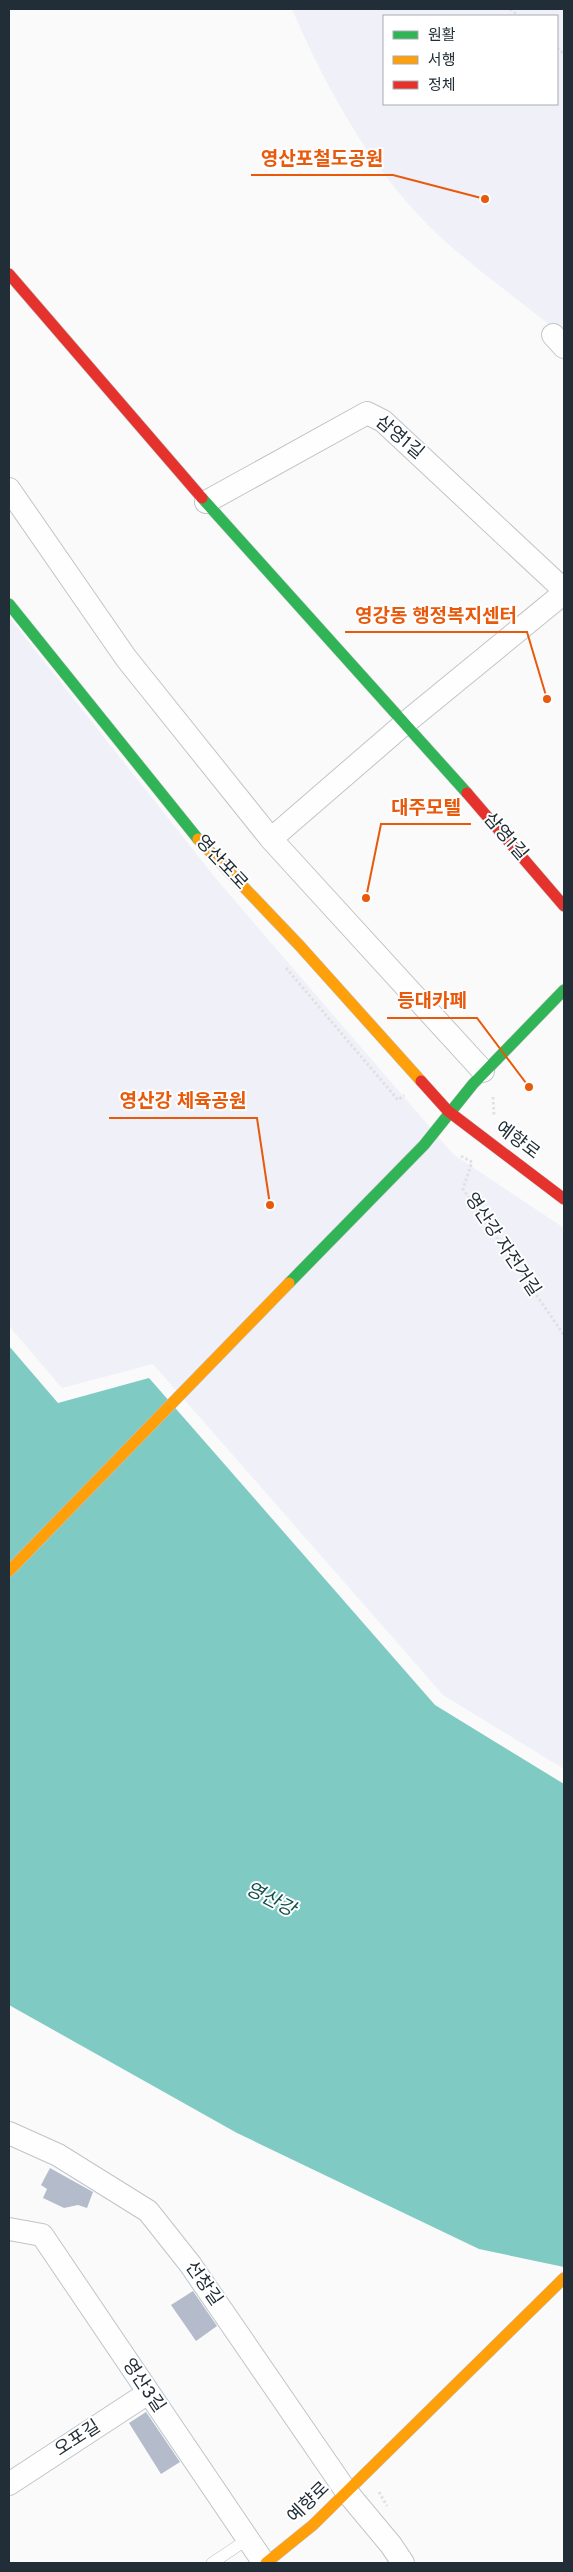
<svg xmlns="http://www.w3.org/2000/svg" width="573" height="2572" font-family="Overpass,'Noto Sans KR',sans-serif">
<rect width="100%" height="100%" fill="#fafafa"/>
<path fill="#f0f0f8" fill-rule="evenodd" d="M 292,9 L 564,9 L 564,336 C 528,307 489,279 454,249 C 380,186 330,97 292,9 ZM 384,16 L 557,16 L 557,104 L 384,104 Z
M 9,617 L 217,880 L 453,1154 L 564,1228 L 564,1769 L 443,1695 L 153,1364 L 62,1388 L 9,1326 Z"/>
<path fill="#7fcbc3" d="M 9,1346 L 58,1403 L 149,1378 L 435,1705 L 564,1784 L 564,2267 L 479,2249 L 237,2133 L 9,2005 Z"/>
<path fill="#b4bbca" d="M 50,2168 L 93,2192 L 87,2208 L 78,2205 L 64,2208 L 43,2198 L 47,2189 L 41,2185 Z
M 193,2291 L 217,2326 L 196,2341 L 171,2305 Z
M 146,2412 L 180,2462 L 161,2474 L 129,2423 Z"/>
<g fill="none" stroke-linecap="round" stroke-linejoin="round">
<defs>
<path id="lane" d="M 212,2563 L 248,2539"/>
<path id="street" d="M 553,335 L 564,347
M 9,489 L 126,658 L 271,839 L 483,1071
M 206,502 L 367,413 L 383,421 L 564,590
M 271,839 L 404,724 L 564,593
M 9,2133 L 58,2155 L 148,2211 L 190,2264 L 346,2491 L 391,2545 L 403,2563
M 9,2229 L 42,2235 L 264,2563
M 9,2484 L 148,2393"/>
<path id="fast" d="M 202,498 L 467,793
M 9,604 L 198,839
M 289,1283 L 424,1145 L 473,1084 L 564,990"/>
<path id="slow" d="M 198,839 L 299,945 L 421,1081
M 9,1571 L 289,1283
M 266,2563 L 313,2525 L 564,2278"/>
<path id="jam" d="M 9,274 L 202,498
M 467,793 L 564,906
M 421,1081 L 448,1111 L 564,1199"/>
</defs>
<use href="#lane" stroke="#bfc5c9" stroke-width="12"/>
<use href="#street" stroke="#bfc5c9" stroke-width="24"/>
<use href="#fast" stroke="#bfc5c9" stroke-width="12"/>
<use href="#slow" stroke="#bfc5c9" stroke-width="12"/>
<use href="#jam" stroke="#bfc5c9" stroke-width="12"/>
<path stroke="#e0e1e2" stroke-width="3" stroke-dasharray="2.5 2.5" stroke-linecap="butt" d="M 510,9 L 519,16
M 557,48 L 564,54
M 286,968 L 398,1100 L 404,1095
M 493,1097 L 494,1115
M 461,1156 L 472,1162 L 463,1189 L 564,1335
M 379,2492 L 387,2506"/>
<use href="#lane" stroke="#fefefe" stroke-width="11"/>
<use href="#street" stroke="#fefefe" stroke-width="22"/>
<use href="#fast" stroke="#30b455" stroke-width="11"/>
<use href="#slow" stroke="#ff9f0a" stroke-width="11"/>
<use href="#jam" stroke="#e5322d" stroke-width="11"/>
</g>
<g text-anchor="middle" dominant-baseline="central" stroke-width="4" stroke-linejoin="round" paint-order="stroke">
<g font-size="18" fill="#212e37" stroke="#fff">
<text transform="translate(399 438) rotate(40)">삼영1길</text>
<text transform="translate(505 837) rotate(49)">삼영1길</text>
<text transform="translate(221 863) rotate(47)">영산포로</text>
<text transform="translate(517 1141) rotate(37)">예향로</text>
<text transform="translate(502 1245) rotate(56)">영산강 자전거길</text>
<text transform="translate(203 2284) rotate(55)">선창길</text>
<text transform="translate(143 2386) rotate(56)">영산3길</text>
<text transform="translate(78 2439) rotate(-33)">오포길</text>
<text transform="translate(309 2503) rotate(-44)">예향로</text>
</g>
<g font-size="19" font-style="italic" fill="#10504a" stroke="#fff">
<text transform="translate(270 1900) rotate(27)">영산강</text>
</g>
</g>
<path fill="none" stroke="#e8590c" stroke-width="2" d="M485 199L393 175H251M547 699L527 632H345M366 898L381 824H471M529 1087L477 1018H387M270 1205L257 1118H109"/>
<g fill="#e8590c" stroke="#fff" stroke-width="2">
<circle cx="485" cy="199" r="5"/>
<circle cx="547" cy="699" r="5"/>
<circle cx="366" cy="898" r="5"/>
<circle cx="529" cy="1087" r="5"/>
<circle cx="270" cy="1205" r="5"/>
</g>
<g font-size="19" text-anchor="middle" font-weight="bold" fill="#e8590c" stroke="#fff" stroke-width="4" stroke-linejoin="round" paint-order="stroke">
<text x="322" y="165">영산포철도공원</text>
<text x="436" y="622">영강동 행정복지센터</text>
<text x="426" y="814">대주모텔</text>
<text x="432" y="1007">등대카페</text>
<text x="183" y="1107">영산강 체육공원</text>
</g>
<rect width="573" height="2572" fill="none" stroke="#212e37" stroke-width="20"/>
<rect x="383" y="15" width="175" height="90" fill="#ffffff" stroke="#a6abaf"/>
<rect x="393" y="31" width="25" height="8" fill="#30b455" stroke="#a6abaf"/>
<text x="428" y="40" font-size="15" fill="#212e37">원활</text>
<rect x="393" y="56" width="25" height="8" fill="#ff9f0a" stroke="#a6abaf"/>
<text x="428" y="65" font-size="15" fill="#212e37">서행</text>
<rect x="393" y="81" width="25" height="8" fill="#e5322d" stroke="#a6abaf"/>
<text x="428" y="90" font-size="15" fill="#212e37">정체</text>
</svg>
